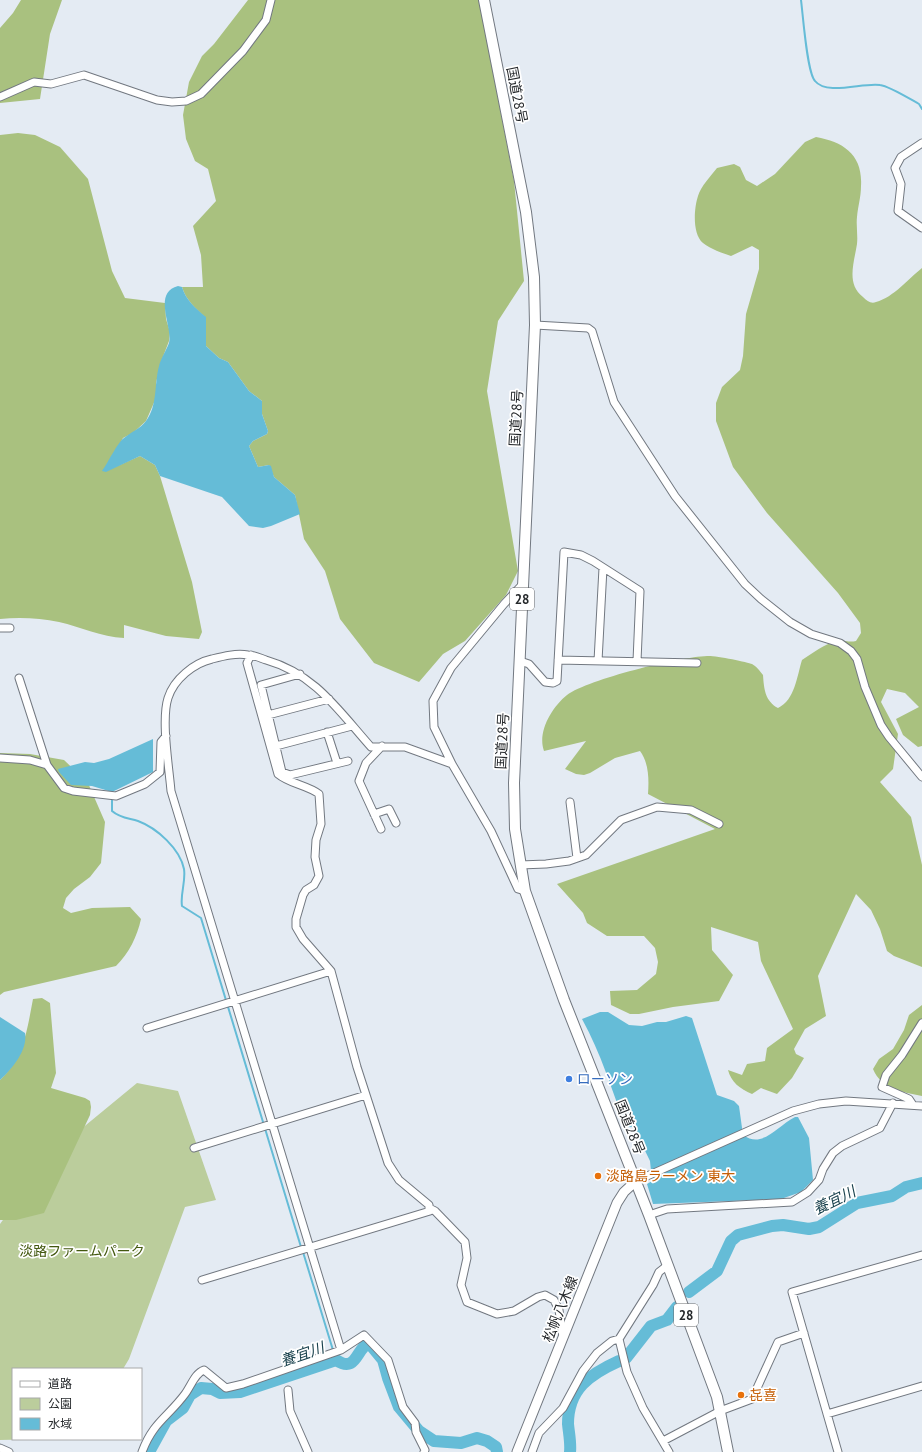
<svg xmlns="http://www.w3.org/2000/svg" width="922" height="1452" font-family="'PT Sans','Noto Sans JP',sans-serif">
<rect width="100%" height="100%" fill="#e4ebf3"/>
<path fill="#bbcd9c" d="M 137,1083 L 178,1091 L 216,1200 L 185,1207 L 129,1359 L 123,1369 L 13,1369 L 13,1439 L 44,1439 L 0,1440 L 0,1224 L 52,1153 Z"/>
<path fill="#a9c17f" d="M 21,0 L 62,0 L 50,34 L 40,99 L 0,103 L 0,28 L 13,13 Z
M 248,0 L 479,0 L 514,181 L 524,281 L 498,321 L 487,391 L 518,571 L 506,595 L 465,641 L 443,654 L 419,682 L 374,663 L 340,619 L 325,571 L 304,539 L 295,495 L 274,477 L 269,465 L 258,467 L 249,446 L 253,441 L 267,434 L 268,431 L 262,414 L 262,401 L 249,391 L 228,362 L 219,358 L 206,346 L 205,317 C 195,308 186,300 182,287 L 203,287 L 201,255 L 193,226 L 216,201 L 208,169 L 195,161 L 186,139 L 183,115 L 189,82 L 202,56 L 214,44 Z
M 18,133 L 35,135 L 60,147 L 88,179 L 112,271 L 125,298 L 165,303 L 166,319 L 170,332 L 169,341 L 161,362 L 156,383 L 156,398 L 146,421 L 133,433 L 123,438 L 106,471 L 140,456 L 155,465 L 160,476 L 192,582 L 202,632 L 199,639 L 166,636 L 124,625 L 124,638 C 101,637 81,627 59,622 C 40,618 19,617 0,619 L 0,135 Z
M 816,137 C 844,142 863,155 861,186 C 861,197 858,206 857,217 C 856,226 858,235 857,244 C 854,263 846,284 863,297 C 867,301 871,304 876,302 C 894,297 908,279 922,268 L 922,746 L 918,747 L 903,735 L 896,719 L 919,707 L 905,693 L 887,689 L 881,702 L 898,734 L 893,769 L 880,782 L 911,817 L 922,865 L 922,967 L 894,956 L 887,951 L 880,929 L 871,910 L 856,894 L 818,976 L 826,1016 L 805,1029 L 794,1049 L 796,1054 L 804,1058 L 792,1078 L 777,1094 L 761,1088 L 752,1094 C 740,1089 731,1082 728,1070 L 742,1075 L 747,1064 L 765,1061 L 767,1048 L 793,1029 L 761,961 L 758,942 L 711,927 L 712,950 L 733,975 L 719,1001 L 673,1007 L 639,1014 L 630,1014 L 611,1005 L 610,991 L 637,990 L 656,974 L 658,962 L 655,948 L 644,936 L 607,936 L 587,923 L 583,913 L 557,884 L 715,829 L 648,794 C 649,780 649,763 640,751 L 615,758 L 590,773 L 584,775 L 576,774 L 565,769 L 586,741 L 544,751 C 537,732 552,707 567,695 C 589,679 679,657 707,656 C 713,655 748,662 752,664 C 756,666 760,671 763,675 C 764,689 765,701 778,708 C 795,700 797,676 802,660 C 813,653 824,644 837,641 C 843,639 848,643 856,641 L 861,633 L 860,623 L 838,593 L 767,513 L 733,467 L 716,421 L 716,403 L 722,387 L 740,370 L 743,356 L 746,314 L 759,269 L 759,250 L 752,246 L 731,256 C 722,253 711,249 703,243 C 692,234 694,208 698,196 C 701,186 711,176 717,168 L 734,164 L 740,167 L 746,180 L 757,186 L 775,174 L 805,142 Z
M 0,753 L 30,754 L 64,760 L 88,783 L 105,822 L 101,863 L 90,877 L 74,889 L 66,898 L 63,908 L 71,913 L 92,908 L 130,907 L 141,919 C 137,937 129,953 116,966 L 4,992 L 0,995 Z
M 42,998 L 50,1003 L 56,1073 L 51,1088 L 85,1098 L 90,1101 L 91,1107 L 90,1115 L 44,1213 L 16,1220 L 0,1220 L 0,1080 C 24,1058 27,1030 33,999 Z
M 922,1005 L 922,1096 C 903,1092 881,1089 873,1069 L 879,1059 L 893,1049 L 904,1030 L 909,1015 Z"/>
<path fill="#65bcd7" d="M 178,286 L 182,287 C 186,300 195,308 206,317 L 206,346 L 219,358 L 228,362 L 249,391 L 262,401 L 262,414 L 268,431 L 267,434 L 253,441 L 249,446 L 258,467 L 269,465 L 271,466 L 274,477 L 295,495 L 300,514 L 271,526 L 263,528 L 249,526 L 222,497 L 160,476 L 155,465 L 140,456 L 106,472 L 102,471 C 108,463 117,443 124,438 C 131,432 140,429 146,421 C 158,405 154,384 159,366 C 161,358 166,351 169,343 C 173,327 152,293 178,286 Z
M 153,739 L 153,772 L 112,792 L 92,786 L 71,785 L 59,772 L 58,769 L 85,762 L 94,763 L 109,759 Z
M 600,1012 L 608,1012 L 629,1025 L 642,1026 L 657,1022 L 666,1022 L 686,1016 L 692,1018 L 717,1095 L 734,1101 L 739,1106 L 743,1135 C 763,1149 777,1126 795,1117 L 798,1117 L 809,1138 L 813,1180 L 801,1192 L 781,1199 L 653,1204 L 647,1184 L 652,1181 L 650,1161 L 635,1130 L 632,1127 L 626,1127 C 612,1091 601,1053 582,1019 Z
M 0,1017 L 25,1033 C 28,1050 12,1069 0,1080 Z"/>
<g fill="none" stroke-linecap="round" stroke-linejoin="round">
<path stroke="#65bcd7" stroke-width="2" d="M 801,0 C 803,15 807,73 815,81 C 827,96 864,82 880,85 C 889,86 910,99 919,104 L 922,109
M 112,792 L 112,811 C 120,818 128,818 138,821 C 157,828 180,849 184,869 C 186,882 180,894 182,906 L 201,918 L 301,1247
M 303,1252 L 336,1360"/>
<path stroke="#65bcd7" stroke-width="12" d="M 689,1292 L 717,1271 L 731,1241 L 738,1235 L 772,1226 L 783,1225 L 809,1229 L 819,1227 L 857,1203 L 892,1196 L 906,1187 L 922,1183
M 626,1358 L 651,1326 L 667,1320 L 677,1307
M 149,1452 L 166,1421 L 183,1408 L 190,1395 L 201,1388 L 212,1389 L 220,1393 L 240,1392 L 336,1360 C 357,1374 356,1348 369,1343 L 383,1360 L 388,1378 L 399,1407 L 419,1431 L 434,1441 L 461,1443 L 477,1438 L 487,1441 L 496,1447 L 497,1452
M 570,1452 C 571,1443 569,1434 568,1424 C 568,1389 590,1374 619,1361"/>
<defs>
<path id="minor" d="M 0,97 L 34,82 L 51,84 L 84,75 L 157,100 L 172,102 L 186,101 L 201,94 L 243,51 L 266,20 L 271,0
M 922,143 L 901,157 L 895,168 L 901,184 L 898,211 L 922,228
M 535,325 L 588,328 L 592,331 L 614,402 L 675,496 L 745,584 L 761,599 L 790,622 L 811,634 L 840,643 L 851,651 L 857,659 L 865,687 L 881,725 L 889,737 L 922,777
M 522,585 L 504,604 L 451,668 L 433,701 L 434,727 L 452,764 L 491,831 L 518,889 L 525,891
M 0,628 L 10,628
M 558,660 L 697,663
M 520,661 L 529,664 L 545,682 L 553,683 L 557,681 L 564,552 L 581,555 L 593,561 L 640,591 L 637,661
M 598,661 L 603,568
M 300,674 L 261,685 L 282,772 L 290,775 L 348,761
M 19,678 L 47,765 L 64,788 L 73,791 L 116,796 L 145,784 L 160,772 L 161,742 L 166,736
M 268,715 L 329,699
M 327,732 L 337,763
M 276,746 L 352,726
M 0,758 L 30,760 L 47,765
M 570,802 L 577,858
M 374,814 L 389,809 L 396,823
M 381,829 L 359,781 L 366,763 L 382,746
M 520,865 L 546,864 L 569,861 L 586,855 L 621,820 L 657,807 L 691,810 L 719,824
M 147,1028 L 331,971
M 913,1105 L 909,1099 L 882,1087 L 886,1075 L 902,1055 L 922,1023
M 194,1148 L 366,1095
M 636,1181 L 793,1111 L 819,1104 L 846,1101 L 922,1106
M 429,1208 L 435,1211 L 465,1242 L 467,1258 L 461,1285 L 467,1302 L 497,1314 L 514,1311 L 538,1297 L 545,1295 L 554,1300 L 559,1310 L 563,1337
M 649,1215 L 667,1209 L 792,1202 L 808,1192 L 819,1180 L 823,1169 L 833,1153 L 842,1146 L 880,1128 L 893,1103
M 668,1265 L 659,1272 L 653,1285 L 619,1339 L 627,1372 L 643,1408 L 669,1452
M 202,1280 L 430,1211 L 429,1205 L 399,1180 L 388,1163 L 357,1067 L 331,971 L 303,939 L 296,927 L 296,919 L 303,895 L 306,890 L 314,885 L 319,876 L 315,857 L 316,840 L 321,824 L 319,794 C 307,785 290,784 278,774 L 247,663 L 251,655
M 341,1350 L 171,791 C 169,767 161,720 168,698 C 174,679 194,663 212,659 C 224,656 236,653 248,655 C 254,655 260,658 266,660 C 315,674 338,710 371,747 L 405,747 L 452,764
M 288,1390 L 290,1411 L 308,1452
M 827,1414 L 922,1386
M 663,1441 L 720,1411 L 752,1399 L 778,1342 L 804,1333
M 0,1448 L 9,1452
M 142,1452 C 153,1422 168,1417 185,1394 C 191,1386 195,1373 204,1370 L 226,1388 L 243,1384 L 341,1350 L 364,1335 L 388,1360 L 403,1407 L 415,1423 L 416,1432 L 425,1450 L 424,1452
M 532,1452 L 539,1433 L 563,1408 L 583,1371 L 597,1353 L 612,1341 L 619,1339
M 838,1452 L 792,1292 L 922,1255"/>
<path id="major" d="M 517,1452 L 617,1203 L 624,1192 L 636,1181"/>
<path id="highway" d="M 484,0 L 526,212 L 534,277 L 535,325 L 514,783 L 515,829 L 525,891 L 564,1000 L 649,1215 L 717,1397 L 728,1452"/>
</defs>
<use href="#minor" stroke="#727880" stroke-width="9"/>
<use href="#major" stroke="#727880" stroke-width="11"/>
<use href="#highway" stroke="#727880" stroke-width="12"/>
<use href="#minor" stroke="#fff" stroke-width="7"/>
<use href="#major" stroke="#fff" stroke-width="9"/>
<use href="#highway" stroke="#fff" stroke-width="10"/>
</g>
<circle fill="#3f7fe0" stroke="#fff" stroke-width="1.5" cx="569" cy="1079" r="4"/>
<g fill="#e8710a" stroke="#fff" stroke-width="1.5">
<circle cx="598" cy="1176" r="4"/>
<circle cx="741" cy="1395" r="4"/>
</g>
<g text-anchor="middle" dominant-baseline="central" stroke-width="3.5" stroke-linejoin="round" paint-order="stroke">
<g fill="#fff" stroke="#66686b" stroke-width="1">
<rect x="510" y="588" width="24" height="22" rx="3"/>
<rect x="674" y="1304" width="24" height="22" rx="3"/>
</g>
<g font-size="13" font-weight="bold" fill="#25282b">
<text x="522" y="599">28</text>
<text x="686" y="1315">28</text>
</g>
<g font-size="14" fill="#25282b" stroke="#fff">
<text transform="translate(517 95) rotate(79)">国道28号</text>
<text transform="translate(516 418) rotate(-87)">国道28号</text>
<text transform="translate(502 741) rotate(-87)">国道28号</text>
<text transform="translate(630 1127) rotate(68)">国道28号</text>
<text transform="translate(560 1309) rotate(-68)">松帆八木線</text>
</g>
<g font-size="14" fill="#366cbe" stroke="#fff" text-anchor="start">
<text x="577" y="1079">ローソン</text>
</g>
<g font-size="14" fill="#c56008" stroke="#fff" text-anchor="start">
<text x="606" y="1176">淡路島ラーメン 東大</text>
<text x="749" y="1395">㐂喜</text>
</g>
<g font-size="14" fill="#43580f" stroke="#fff">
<text x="82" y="1251">淡路ファームパーク</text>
</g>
<g font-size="15" font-style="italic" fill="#18404c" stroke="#fff">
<text transform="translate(834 1200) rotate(-26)">養宜川</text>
<text transform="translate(302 1354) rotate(-19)">養宜川</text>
</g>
</g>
<rect x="12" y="1368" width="130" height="72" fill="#ffffff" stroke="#a8a9aa"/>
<rect x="20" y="1381" width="20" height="6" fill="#ffffff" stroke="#a8a9aa"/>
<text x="48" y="1388" font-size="12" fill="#25282b">道路</text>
<rect x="20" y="1398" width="20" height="12" fill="#bbcd9c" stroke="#a8a9aa"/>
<text x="48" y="1408" font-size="12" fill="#25282b">公園</text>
<rect x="20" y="1418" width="20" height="12" fill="#65bcd7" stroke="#a8a9aa"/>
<text x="48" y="1428" font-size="12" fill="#25282b">水域</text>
</svg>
